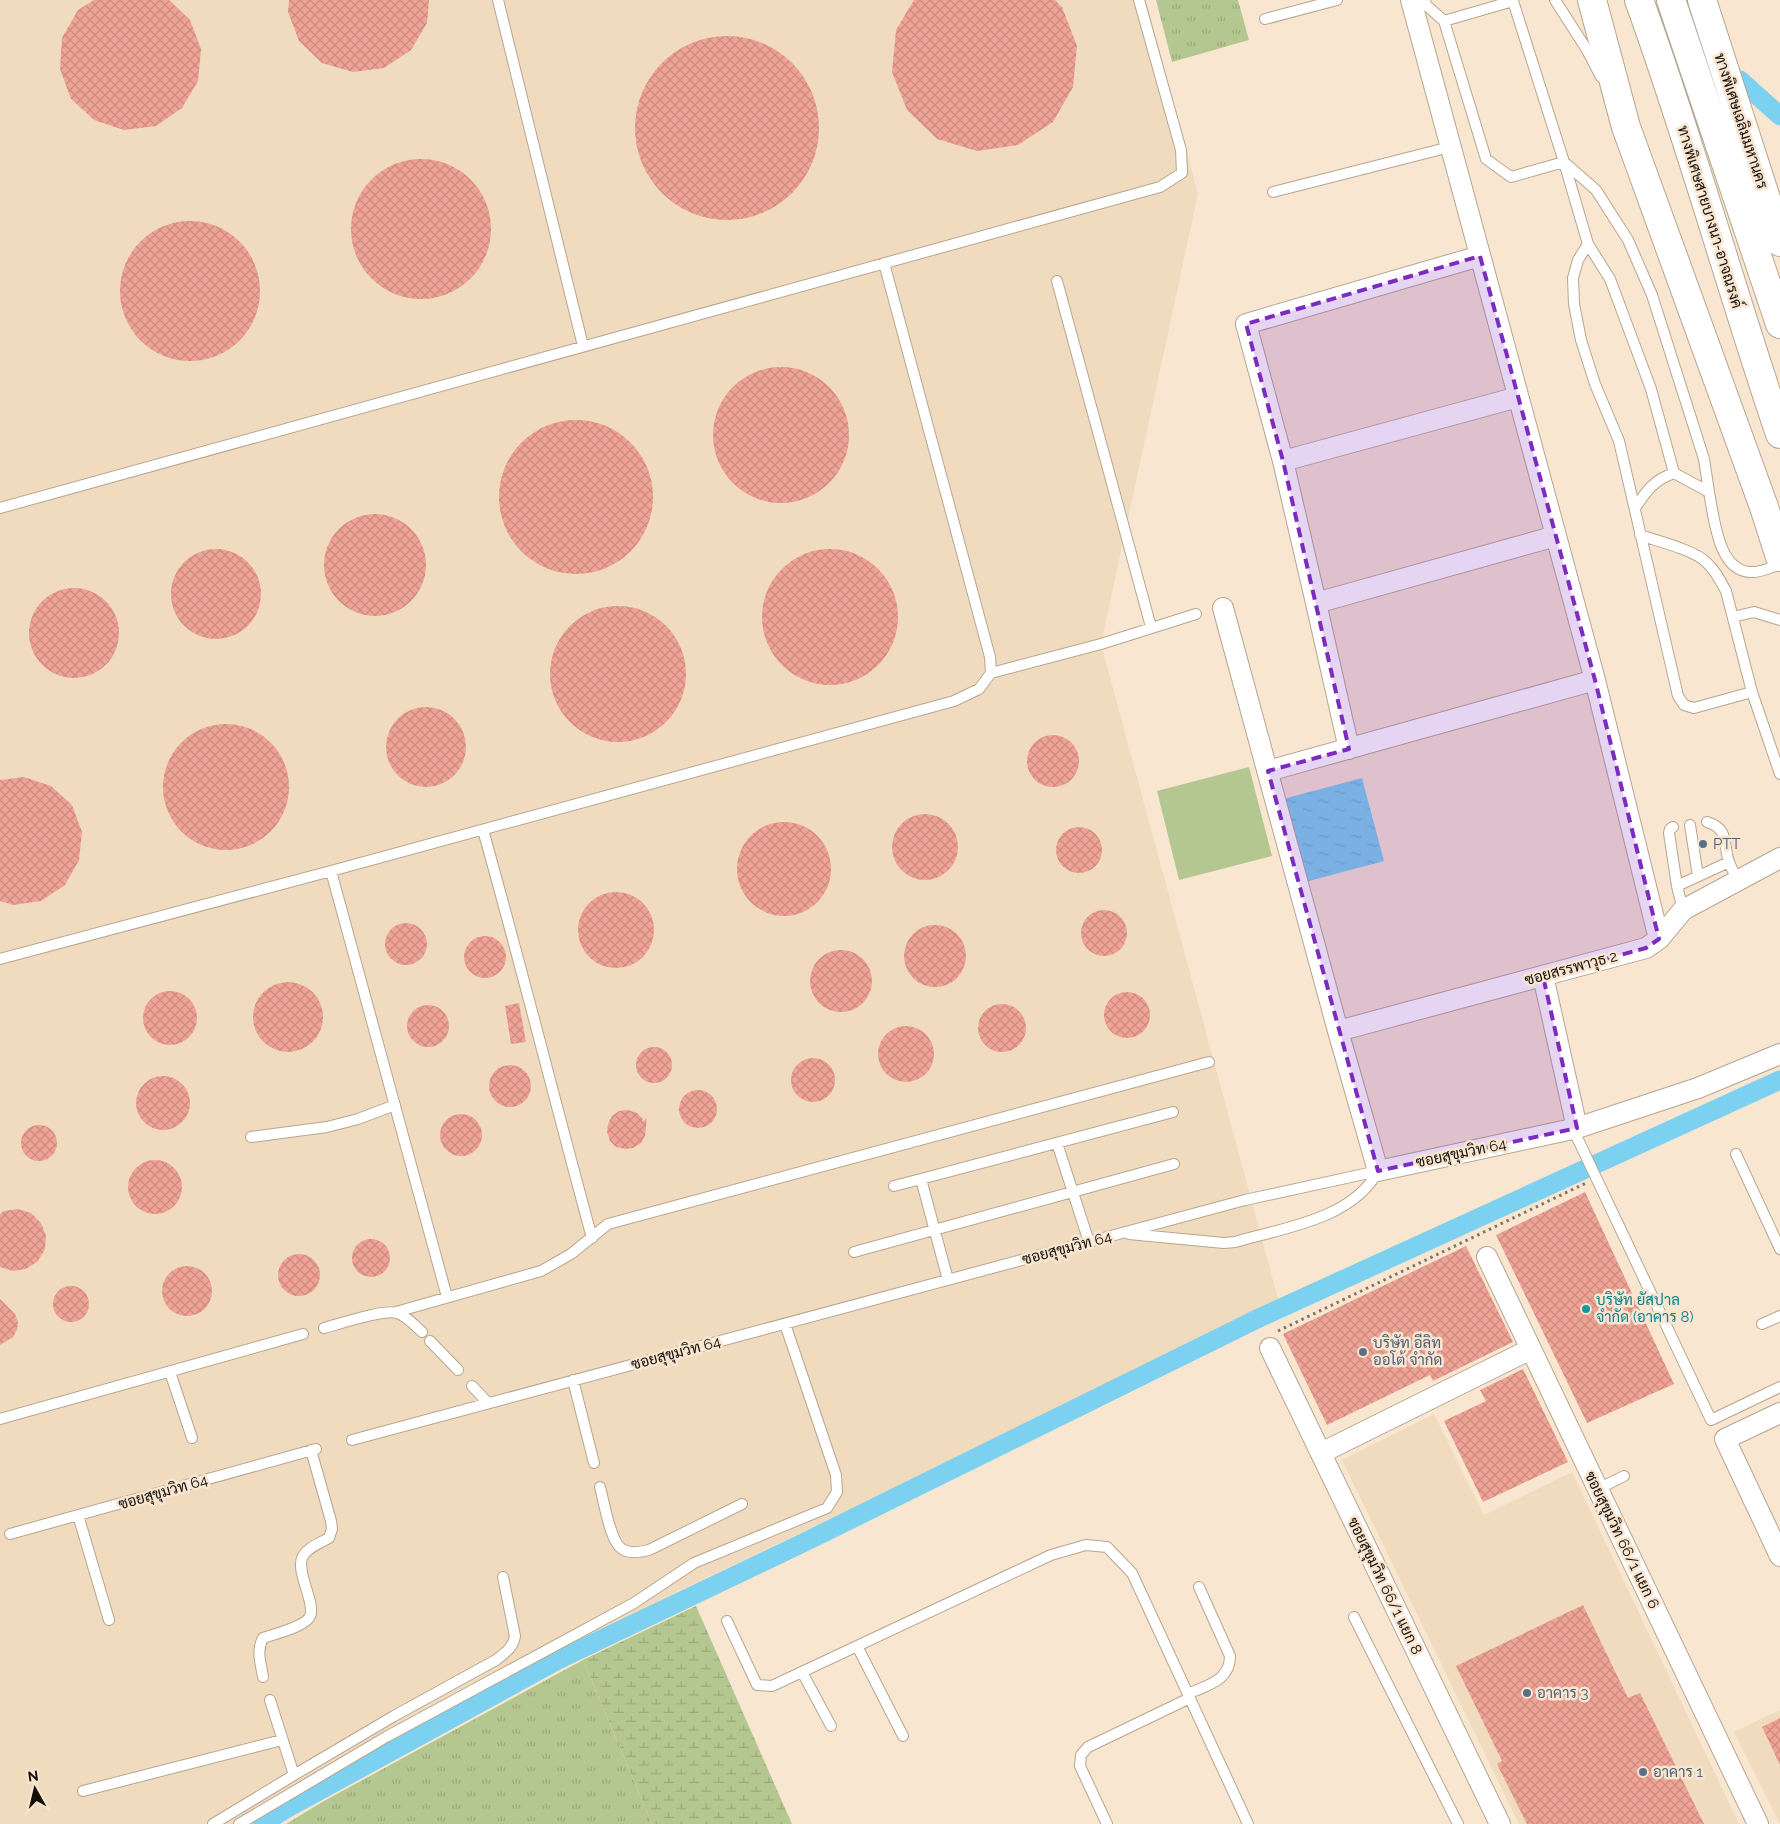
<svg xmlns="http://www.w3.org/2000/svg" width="1780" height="1824" font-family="Raleway,Sarabun,sans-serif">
<defs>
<pattern id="grass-tufts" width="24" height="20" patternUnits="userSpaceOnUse" patternTransform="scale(1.25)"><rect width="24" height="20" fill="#b5c790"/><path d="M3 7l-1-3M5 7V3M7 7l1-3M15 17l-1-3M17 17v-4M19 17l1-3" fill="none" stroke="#9baa7b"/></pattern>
<pattern id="wetland-marsh" width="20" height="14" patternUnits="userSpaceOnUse" patternTransform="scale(1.25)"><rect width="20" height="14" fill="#b5c790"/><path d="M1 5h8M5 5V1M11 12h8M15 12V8" fill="none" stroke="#9baa7b"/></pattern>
<pattern id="water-ripples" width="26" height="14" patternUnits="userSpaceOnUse" patternTransform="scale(1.25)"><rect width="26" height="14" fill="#7bd1ef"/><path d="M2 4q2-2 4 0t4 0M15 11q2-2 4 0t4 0" fill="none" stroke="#69b2cb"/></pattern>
<pattern id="building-cross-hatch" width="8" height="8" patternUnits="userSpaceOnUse" patternTransform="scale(1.25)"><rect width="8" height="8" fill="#efa395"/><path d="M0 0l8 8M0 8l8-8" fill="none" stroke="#cc8b7f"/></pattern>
</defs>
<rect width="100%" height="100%" fill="#f8e6d1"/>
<path fill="#f1dbbf" d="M 0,0 L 1146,0 L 1198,194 L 1101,644 L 1280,1306 L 678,1591 L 370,1759 L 263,1824 L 0,1824 Z
M 1434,1414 L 1484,1515 L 1572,1472 L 1739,1824 L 1519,1824 L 1342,1460 Z
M 1780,1710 L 1780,1824 L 1734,1732 Z"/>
<path fill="url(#grass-tufts)" d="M 1156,0 L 1238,0 L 1249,40 L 1172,62 Z
M 583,1660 L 652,1824 L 286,1824 L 324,1801 Z"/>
<path fill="url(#wetland-marsh)" d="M 696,1606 L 792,1824 L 652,1824 L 583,1660 Z"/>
<path fill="#b5c790" d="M 1249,767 L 1272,856 L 1179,880 L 1157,791 Z"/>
<path fill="url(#water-ripples)" d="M 1362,778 L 1384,861 L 1305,882 L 1283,799 Z"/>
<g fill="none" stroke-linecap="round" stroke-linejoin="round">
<path stroke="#7bd1ef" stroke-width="19" d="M 1740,80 L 1780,116
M 262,1824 L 286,1809 L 558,1660 L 807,1541 L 1257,1319 L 1780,1080"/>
</g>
<path fill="url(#building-cross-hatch)" d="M 94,0 L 169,0 L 190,20 L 201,49 L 198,81 L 182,108 L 156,126 L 124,130 L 94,120 L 71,99 L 60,69 L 62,38 L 78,10 Z
M 289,0 L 429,0 L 427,23 L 411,50 L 384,68 L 353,72 L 322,63 L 299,41 L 288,12 Z
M 914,0 L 1055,0 L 1062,7 L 1077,46 L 1073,87 L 1053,122 L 1018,145 L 977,151 L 937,139 L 907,110 L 892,72 L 896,30 Z
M635 128a92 92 0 1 1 184 0a92 92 0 1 1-184 0Z
M351 229a70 70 0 1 1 140 0a70 70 0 1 1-140 0Z
M120 291a70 70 0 1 1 140 0a70 70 0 1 1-140 0Z
M713 435a68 68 0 1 1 136 0a68 68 0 1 1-136 0Z
M499 497a77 77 0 1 1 154 0a77 77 0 1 1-154 0Z
M324 565a51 51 0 1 1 102 0a51 51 0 1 1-102 0Z
M171 594a45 45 0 1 1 90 0a45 45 0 1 1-90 0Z
M762 617a68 68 0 1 1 136 0a68 68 0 1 1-136 0Z
M29 633a45 45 0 1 1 90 0a45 45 0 1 1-90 0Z
M550 674a68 68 0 1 1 136 0a68 68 0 1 1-136 0Z
M386 747a40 40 0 1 1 80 0a40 40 0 1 1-80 0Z
M163 787a63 63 0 1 1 126 0a63 63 0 1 1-126 0Z
M1027 761a26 26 0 1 1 52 0a26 26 0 1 1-52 0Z
M 24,777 L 51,786 L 72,805 L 82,832 L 79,860 L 65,885 L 41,901 L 13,905 L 0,901 L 0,780 Z
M892 847a33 33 0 1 1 66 0a33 33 0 1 1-66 0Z
M737 869a47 47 0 1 1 94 0a47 47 0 1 1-94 0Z
M1056 850a23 23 0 1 1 46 0a23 23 0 1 1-46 0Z
M578 930a38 38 0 1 1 76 0a38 38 0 1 1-76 0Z
M1081 933a23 23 0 1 1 46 0a23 23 0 1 1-46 0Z
M385 944a21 21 0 1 1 42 0a21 21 0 1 1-42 0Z
M904 956a31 31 0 1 1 62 0a31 31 0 1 1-62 0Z
M464 957a21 21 0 1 1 42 0a21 21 0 1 1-42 0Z
M810 981a31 31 0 1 1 62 0a31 31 0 1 1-62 0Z
M253 1017a35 35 0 1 1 70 0a35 35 0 1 1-70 0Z
M143 1018a27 27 0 1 1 54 0a27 27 0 1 1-54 0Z
M1104 1015a23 23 0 1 1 46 0a23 23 0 1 1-46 0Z
M 519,1003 L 526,1042 L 511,1044 L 505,1006 Z
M978 1028a24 24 0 1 1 48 0a24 24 0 1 1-48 0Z
M407 1026a21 21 0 1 1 42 0a21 21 0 1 1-42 0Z
M878 1054a28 28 0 1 1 56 0a28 28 0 1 1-56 0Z
M636 1065a18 18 0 1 1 36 0a18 18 0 1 1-36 0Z
M791 1080a22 22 0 1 1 44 0a22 22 0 1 1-44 0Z
M489 1086a21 21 0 1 1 42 0a21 21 0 1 1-42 0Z
M136 1103a27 27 0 1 1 54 0a27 27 0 1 1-54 0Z
M679 1109a19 19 0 1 1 38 0a19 19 0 1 1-38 0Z
M 628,1110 L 637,1113 L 643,1119 L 642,1122 L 647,1118 L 645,1136 L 641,1143 L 633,1148 L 625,1149 L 616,1147 L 610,1141 L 607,1132 L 608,1124 L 612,1116 L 619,1111 Z
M440 1135a21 21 0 1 1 42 0a21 21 0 1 1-42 0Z
M21 1143a18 18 0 1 1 36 0a18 18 0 1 1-36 0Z
M128 1187a27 27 0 1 1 54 0a27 27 0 1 1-54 0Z
M 1585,1192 L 1674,1384 L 1587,1423 L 1496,1235 Z
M 18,1209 L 31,1213 L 41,1223 L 46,1236 L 45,1249 L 38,1261 L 26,1269 L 13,1271 L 0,1267 L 0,1214 L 4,1211 Z
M352 1258a19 19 0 1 1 38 0a19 19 0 1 1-38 0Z
M 1466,1246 L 1513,1342 L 1433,1381 L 1430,1375 L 1327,1425 L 1283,1334 Z
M278 1275a21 21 0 1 1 42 0a21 21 0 1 1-42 0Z
M162 1291a25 25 0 1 1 50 0a25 25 0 1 1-50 0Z
M53 1304a18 18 0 1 1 36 0a18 18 0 1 1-36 0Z
M 0,1299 L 15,1314 L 18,1322 L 17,1330 L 13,1337 L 0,1345 Z
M 1523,1369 L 1568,1462 L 1483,1502 L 1444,1421 L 1486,1401 L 1480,1390 Z
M 1583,1605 L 1628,1698 L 1640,1693 L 1704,1824 L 1527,1824 L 1497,1764 L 1502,1761 L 1456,1666 Z
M 1780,1718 L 1780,1765 L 1762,1727 Z"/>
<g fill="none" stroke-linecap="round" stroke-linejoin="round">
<defs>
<path id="service" d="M 498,0 L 583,346
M 1425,0 L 1426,5 L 1444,21 L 1486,159 L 1511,177 L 1564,162 L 1596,190 L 1628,240 L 1652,295 L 1704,459 L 1709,492
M 1555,0 L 1587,50 L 1601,77
M 1265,19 L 1337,0
M 1444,21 L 1513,1 L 1564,162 L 1588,244 L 1578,260 L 1573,278 L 1574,304 L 1581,340 L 1595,384 L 1619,441 L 1678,696 L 1684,705 L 1694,708 L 1752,692 L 1726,591 C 1720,580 1715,570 1706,562 C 1694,550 1657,541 1640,535
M 1273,192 L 1450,147
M 1588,244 L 1610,279 L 1651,389 L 1674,473 L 1709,492 C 1714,517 1718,574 1753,572 C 1762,572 1772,567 1780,564
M 884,263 L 990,657 L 991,673
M 1057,281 L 1151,627
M 0,508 L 1160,187 L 1182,173 L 1181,150 L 1139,0
M 1635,508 C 1647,490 1654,480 1674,473
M 1733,617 L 1754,612 L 1780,620
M 1752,692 L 1780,774
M 1707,822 C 1730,829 1723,845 1729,862 C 1731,868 1735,874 1738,880
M 1690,825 L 1698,876
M 1673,827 L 1670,829 L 1669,833 L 1677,886 L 1683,910
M 483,830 C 521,965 555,1102 592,1238
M 331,871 L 447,1297
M 1677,886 L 1729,862
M 0,959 L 331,871 L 954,701 L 979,689 L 991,673 L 1101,644 L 1196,614
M 1573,1129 L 1711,1420 L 1780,1387
M 251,1137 L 327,1127 L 358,1119 L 395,1105
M 1057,1143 L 1089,1242
M 1736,1154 L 1780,1249
M 921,1179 L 1173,1112
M 894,1186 L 921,1179 L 948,1280
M 1129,1234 L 1224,1243 L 1235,1242 C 1283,1228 1353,1219 1378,1171
M 854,1252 L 1174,1164
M 396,1312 L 541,1271 L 571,1254 L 608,1224 L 1209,1062
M 1762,1324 L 1780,1316
M 324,1328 C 339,1324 384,1309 397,1313 C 407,1316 414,1325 422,1332
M 430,1341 L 458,1370
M 170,1372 L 192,1438
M 573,1380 L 594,1463
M 472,1386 L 488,1403
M 0,1419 L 303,1334
M 352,1440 L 1245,1200 L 1378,1171
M 600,1487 C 604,1501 610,1542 622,1549 C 630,1554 640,1552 649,1550 L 742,1504
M 1598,1489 L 1624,1476
M 78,1515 L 109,1620
M 10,1534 L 316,1449
M 1354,1617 L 1458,1824
M 727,1621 L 757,1685 L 772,1686 L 1051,1555 L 1086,1545 L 1107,1547 L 1132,1573 L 1248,1824
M 857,1646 L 903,1736
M 802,1672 L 831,1726
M 263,1677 C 261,1664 256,1651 263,1638 C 274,1634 301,1628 309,1618 C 318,1607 296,1574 302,1558 C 306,1548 320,1543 329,1538 L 332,1529 L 331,1521 L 311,1450
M 1188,1694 C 1207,1685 1230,1681 1230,1656 L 1199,1587
M 294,1775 L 394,1716 L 496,1660 C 505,1653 513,1648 515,1636 L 503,1577
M 83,1791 L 282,1740
M 213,1824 L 294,1775 L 270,1700
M 239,1824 L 386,1737 L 634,1603 L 694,1563 L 827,1508 L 837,1492 L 836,1475 L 785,1324
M 1107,1824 L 1080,1766 L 1081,1755 L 1088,1747 L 1190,1698"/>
<path id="minor" d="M 1411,0 L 1595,680 L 1659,939
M 1480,256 L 1246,324 L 1283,461 L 1518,397
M 1283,461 L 1316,603 L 1556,536
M 1316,603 L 1349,749
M 1223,608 L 1338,1031 L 1378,1171 L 1577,1128 L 1698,1088 L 1780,1054
M 1268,771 L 1595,680
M 1543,976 L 1577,1128
M 1338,1031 L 1646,948 L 1659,939 L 1683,910 L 1780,858
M 1487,1257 L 1758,1824
M 1270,1348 L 1500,1824
M 1780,1413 L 1725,1439 L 1780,1556
M 1321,1453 L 1531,1349"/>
<path id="motorway" d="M 1592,0 L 1626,127 L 1764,507 L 1780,557
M 1639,0 C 1691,143 1731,290 1780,434
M 1671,0 L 1780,324
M 1702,0 L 1780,242"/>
</defs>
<use href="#service" stroke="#b6a691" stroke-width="12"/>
<use href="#minor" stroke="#b6a691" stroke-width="22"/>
<use href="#motorway" stroke="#b6a691" stroke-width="30"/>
<path stroke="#817568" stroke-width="3" stroke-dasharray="2.5 4" stroke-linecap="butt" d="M 1278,1331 L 1586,1183"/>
<use href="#service" stroke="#fff" stroke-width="10"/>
<use href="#minor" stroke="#fff" stroke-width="20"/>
<use href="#motorway" stroke="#fff" stroke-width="28"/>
</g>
<path fill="#7b2cbf" fill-opacity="0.2" stroke="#7b2cbf" stroke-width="4" stroke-dasharray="10 6" stroke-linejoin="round" d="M 1480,256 L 1595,680 L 1659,939 L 1646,948 L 1543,976 L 1577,1128 L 1378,1171 L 1268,771 L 1349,749 L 1283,461 L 1246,324 Z"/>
<g fill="#5c6f8a" stroke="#f8e6d1" stroke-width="2">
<circle cx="1703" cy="844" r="5"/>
<circle cx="1363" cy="1352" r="5"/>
<circle cx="1527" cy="1693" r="5"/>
<circle cx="1643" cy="1772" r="5"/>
</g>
<circle fill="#0f9aa8" stroke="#f8e6d1" stroke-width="2" cx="1586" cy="1309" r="5"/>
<g text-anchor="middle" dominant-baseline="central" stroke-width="5" stroke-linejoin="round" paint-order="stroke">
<g font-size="15" fill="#130e07" stroke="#f8e6d1">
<text transform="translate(1741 121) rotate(72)">ทางพิเศษเฉลิมมหานคร</text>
<text transform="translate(1710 217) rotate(73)">ทางพิเศษสายบางนา-อาจณรงค์</text>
<text transform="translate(1571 968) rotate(-15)">ซอยสรรพาวุธ 2</text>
<text transform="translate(1461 1153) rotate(-12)">ซอยสุขุมวิท 64</text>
<text transform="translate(1067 1248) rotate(-15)">ซอยสุขุมวิท 64</text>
<text transform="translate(676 1353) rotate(-15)">ซอยสุขุมวิท 64</text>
<text transform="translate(163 1492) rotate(-16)">ซอยสุขุมวิท 64</text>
<text transform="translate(1622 1540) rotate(64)">ซอยสุขุมวิท 66/1 แยก 6</text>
<text transform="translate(1385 1586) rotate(64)">ซอยสุขุมวิท 66/1 แยก 8</text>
</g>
<g font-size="15" fill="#4e5e75" stroke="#f8e6d1" text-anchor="start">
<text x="1713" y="844">PTT</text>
<text x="1373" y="1343">บริษัท อีลิท<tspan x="1373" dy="17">ออโต้ จำกัด</tspan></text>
<text x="1537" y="1693">อาคาร 3</text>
<text x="1653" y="1772">อาคาร 1</text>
</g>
<g font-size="15" fill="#0d838f" stroke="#f8e6d1" text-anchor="start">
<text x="1596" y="1300">บริษัท ยัสปาล<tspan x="1596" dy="17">จำกัด (อาคาร 8)</tspan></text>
</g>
</g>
<g transform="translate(35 1789) rotate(352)" stroke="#f8e6d1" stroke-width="4" paint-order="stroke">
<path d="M0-4L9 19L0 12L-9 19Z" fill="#130e07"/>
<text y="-8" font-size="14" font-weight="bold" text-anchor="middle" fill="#130e07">N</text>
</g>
</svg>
